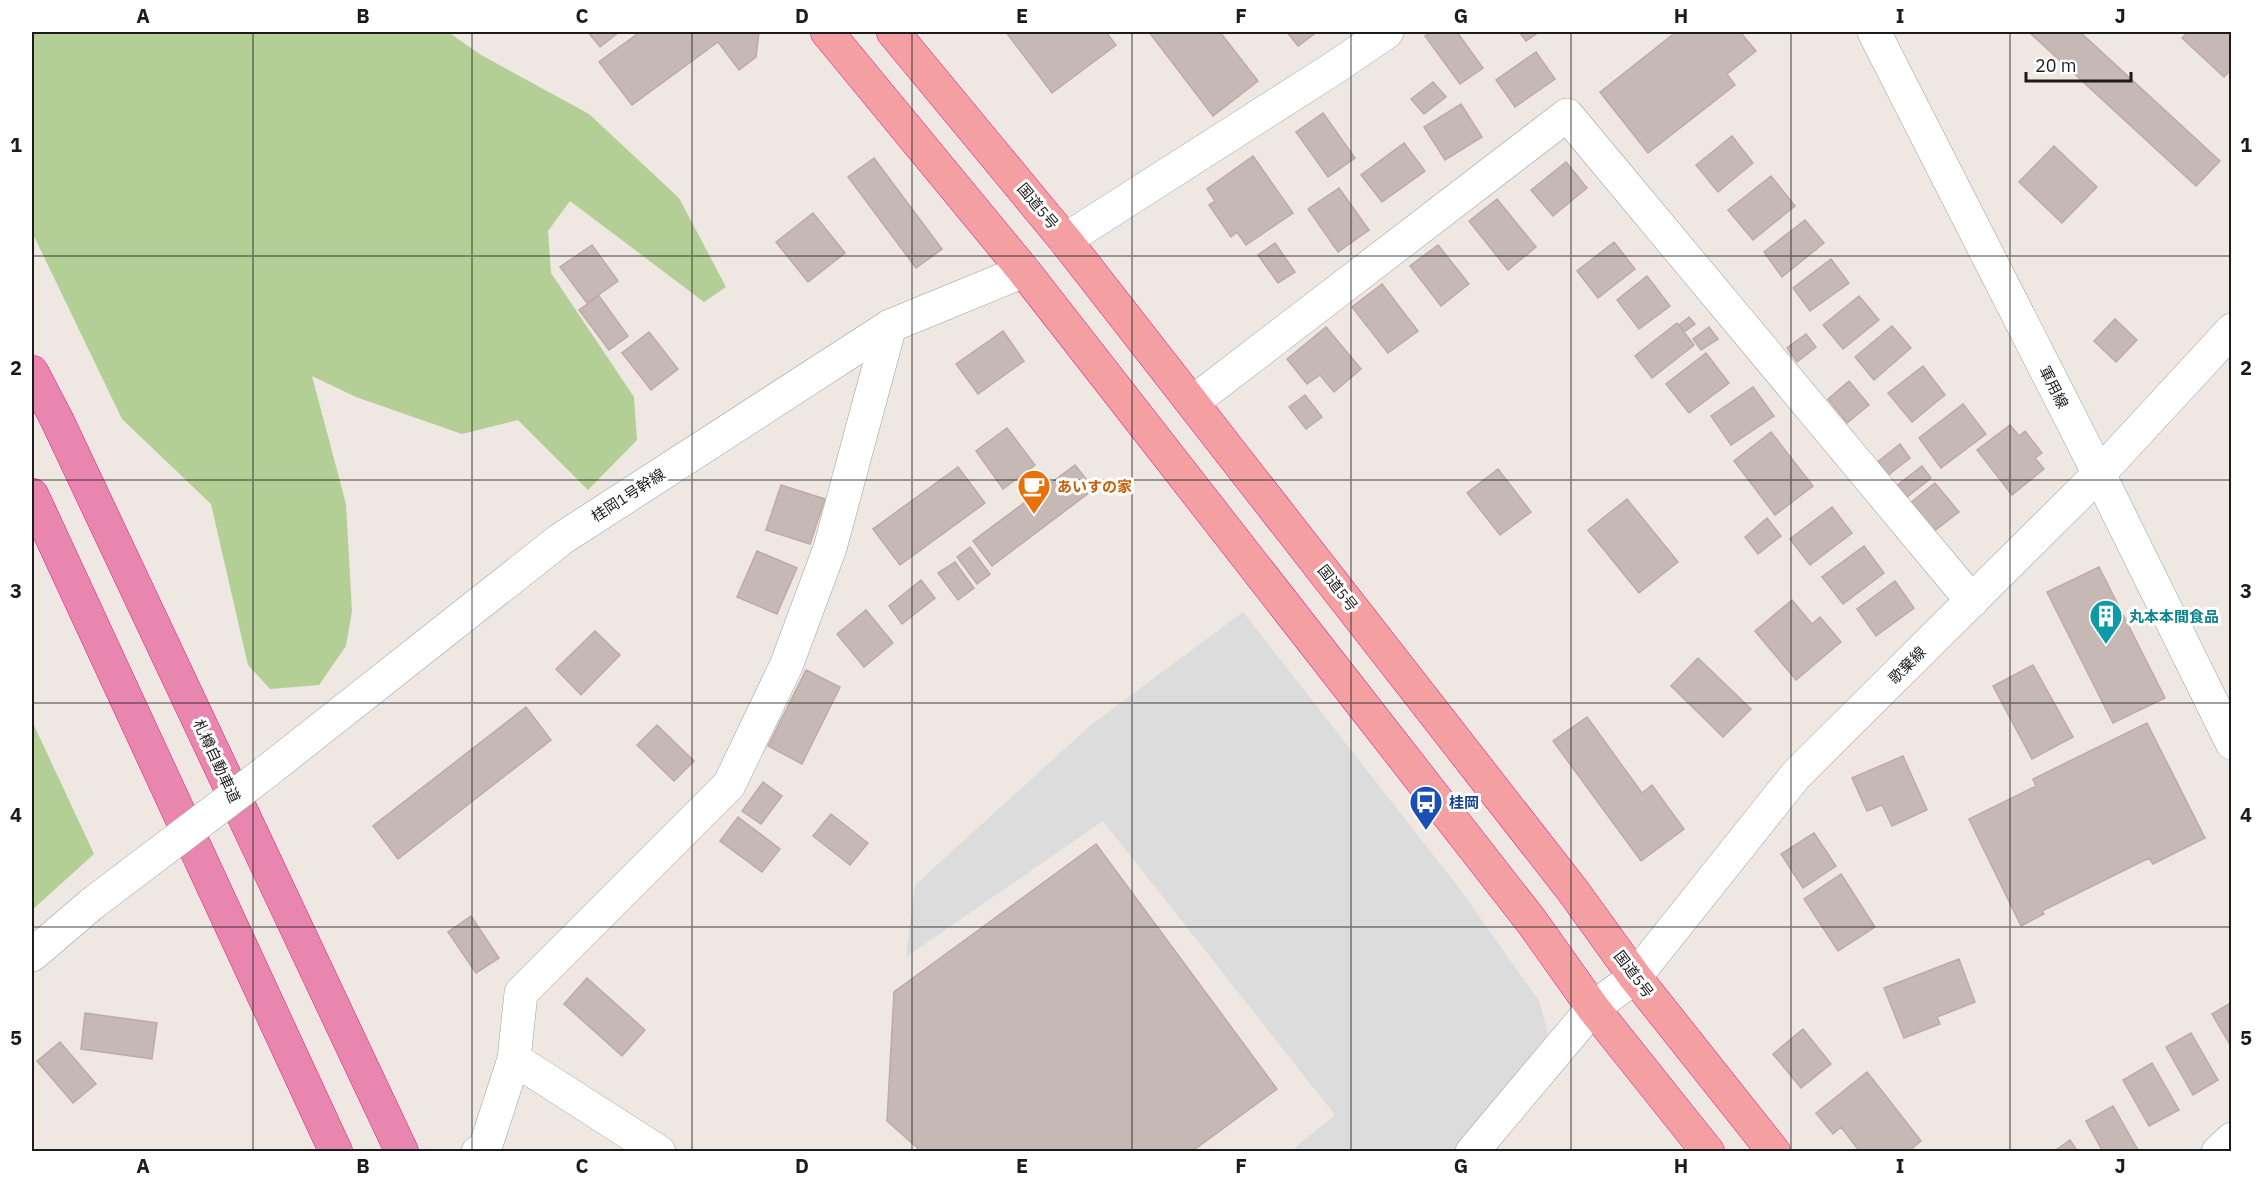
<svg xmlns="http://www.w3.org/2000/svg" width="2263" height="1183" font-family="'IBM Plex Sans','Noto Sans JP',sans-serif">
<rect width="100%" height="100%" fill="#eee7e2"/>
<path fill="#b3cf95" d="M 32,32 L 448,32 L 481,55 L 589,114 L 679,198 L 726,287 L 704,302 L 570,201 L 548,231 L 551,273 L 634,397 L 637,440 L 588,490 L 518,420 L 462,434 L 356,397 L 312,376 L 346,504 L 352,611 L 346,646 L 319,685 L 270,689 L 248,665 L 211,504 L 122,419 L 32,232 Z
M 32,721 L 94,854 L 32,910 Z"/>
<path fill="#dcdcdc" d="M 1243,612 L 1459,888 L 1539,1001 L 1549,1037 L 1457,1151 L 1291,1151 L 1335,1115 L 1103,821 L 906,957 L 915,885 L 1091,725 Z"/>
<path fill="#c6b8b5" stroke="#c0aaa4" stroke-width="1.5" d="M 588,32 L 619,32 L 600,47 Z
M 640,32 L 759,32 L 756,57 L 739,70 L 718,42 L 632,105 L 599,62 Z
M 1006,32 L 1106,32 L 1116,45 L 1052,93 Z
M 1149,32 L 1220,32 L 1258,81 L 1213,116 Z
M 1287,32 L 1317,32 L 1298,46 Z
M 1431,32 L 1457,32 L 1483,68 L 1460,84 L 1425,36 Z
M 1519,32 L 1539,32 L 1526,41 Z
M 1676,32 L 1740,32 L 1756,51 L 1727,74 L 1735,85 L 1648,153 L 1600,92 Z
M 2029,32 L 2080,32 L 2220,161 L 2196,186 Z
M 2188,32 L 2232,32 L 2232,69 L 2224,77 L 2182,38 Z
M 1536,52 L 1555,79 L 1515,107 L 1496,80 Z
M 1433,82 L 1446,97 L 1424,114 L 1411,99 Z
M 1461,104 L 1482,137 L 1445,160 L 1424,127 Z
M 1323,113 L 1355,158 L 1328,177 L 1296,132 Z
M 1732,136 L 1753,163 L 1718,192 L 1696,165 Z
M 1404,143 L 1425,171 L 1382,202 L 1361,175 Z
M 2054,146 L 2097,187 L 2062,223 L 2019,182 Z
M 1253,156 L 1293,213 L 1246,245 L 1237,232 L 1231,237 L 1209,205 L 1215,201 L 1207,189 Z
M 874,158 L 942,249 L 916,268 L 848,177 Z
M 1566,162 L 1587,188 L 1553,216 L 1531,190 Z
M 1771,176 L 1795,206 L 1753,240 L 1728,210 Z
M 1339,188 L 1369,230 L 1338,252 L 1308,209 Z
M 1497,199 L 1536,247 L 1508,270 L 1469,221 Z
M 813,213 L 845,253 L 808,282 L 776,242 Z
M 1805,220 L 1824,243 L 1782,277 L 1764,252 Z
M 1614,242 L 1635,269 L 1598,298 L 1577,271 Z
M 1275,243 L 1295,272 L 1278,283 L 1258,255 Z
M 592,245 L 618,281 L 587,303 L 560,267 Z
M 1438,245 L 1469,284 L 1441,306 L 1410,266 Z
M 1831,259 L 1849,283 L 1810,311 L 1793,288 Z
M 1647,276 L 1670,306 L 1639,329 L 1617,300 Z
M 1382,284 L 1418,331 L 1388,353 L 1352,307 Z
M 599,296 L 628,336 L 609,350 L 579,310 Z
M 1859,296 L 1879,320 L 1843,349 L 1823,325 Z
M 1689,317 L 1695,324 L 1684,332 L 1679,325 Z
M 2115,319 L 2137,340 L 2116,362 L 2094,341 Z
M 1677,323 L 1694,345 L 1652,378 L 1635,356 Z
M 1892,326 L 1911,348 L 1874,380 L 1855,357 Z
M 1326,327 L 1361,369 L 1334,392 L 1320,375 L 1307,384 L 1287,359 Z
M 1709,327 L 1718,339 L 1701,350 L 1693,339 Z
M 1003,331 L 1024,361 L 978,394 L 956,364 Z
M 649,332 L 678,369 L 651,390 L 622,353 Z
M 1806,334 L 1816,347 L 1797,362 L 1787,348 Z
M 1706,353 L 1729,383 L 1689,413 L 1666,384 Z
M 1923,366 L 1945,395 L 1912,422 L 1888,393 Z
M 1849,381 L 1869,405 L 1847,423 L 1828,399 Z
M 1753,387 L 1774,416 L 1731,445 L 1711,416 Z
M 1305,395 L 1322,417 L 1306,429 L 1289,407 Z
M 1963,404 L 1986,434 L 1941,468 L 1919,438 Z
M 2010,425 L 2019,436 L 2025,431 L 2042,453 L 2035,458 L 2044,469 L 2012,495 L 1977,450 Z
M 1007,428 L 1035,465 L 1003,489 L 976,451 Z
M 1771,432 L 1813,486 L 1775,515 L 1734,461 Z
M 1900,444 L 1910,458 L 1887,476 L 1876,463 Z
M 1075,465 L 1094,489 L 992,566 L 973,541 Z
M 1922,466 L 1931,478 L 1906,498 L 1896,486 Z
M 958,467 L 985,503 L 900,565 L 873,529 Z
M 1498,469 L 1531,512 L 1500,535 L 1467,493 Z
M 1935,483 L 1959,512 L 1933,532 L 1910,503 Z
M 781,485 L 825,499 L 810,544 L 766,530 Z
M 1627,499 L 1678,562 L 1639,593 L 1588,530 Z
M 1832,507 L 1852,533 L 1810,565 L 1790,539 Z
M 1767,518 L 1781,536 L 1758,554 L 1745,537 Z
M 1864,546 L 1884,573 L 1843,604 L 1822,577 Z
M 970,547 L 990,574 L 977,584 L 957,557 Z
M 757,551 L 797,568 L 777,614 L 737,597 Z
M 955,562 L 974,588 L 958,600 L 938,573 Z
M 2099,567 L 2165,698 L 2113,723 L 2047,592 Z
M 921,580 L 935,598 L 902,624 L 889,606 Z
M 1895,581 L 1914,608 L 1876,636 L 1857,609 Z
M 1792,600 L 1812,624 L 1820,617 L 1841,642 L 1796,680 L 1755,631 Z
M 866,610 L 893,643 L 864,667 L 837,634 Z
M 595,631 L 620,655 L 581,695 L 556,669 Z
M 1698,658 L 1751,709 L 1723,737 L 1671,686 Z
M 2033,665 L 2073,737 L 2032,759 L 1993,686 Z
M 806,670 L 840,687 L 802,764 L 768,746 Z
M 526,707 L 551,740 L 398,859 L 373,826 Z
M 1587,717 L 1642,793 L 1652,785 L 1684,829 L 1641,861 L 1553,741 Z
M 2147,723 L 2205,838 L 2153,864 L 2149,858 L 2042,911 L 2044,914 L 2021,926 L 1969,819 L 2036,786 L 2033,779 Z
M 657,725 L 694,761 L 674,781 L 637,745 Z
M 1903,756 L 1927,810 L 1892,826 L 1882,805 L 1867,811 L 1852,778 Z
M 763,782 L 782,796 L 761,824 L 742,811 Z
M 831,814 L 868,843 L 850,865 L 813,836 Z
M 738,817 L 780,849 L 762,872 L 720,841 Z
M 1814,833 L 1836,866 L 1803,888 L 1781,854 Z
M 1096,844 L 1277,1089 L 1191,1152 L 922,1152 L 887,1121 L 894,992 Z
M 1841,874 L 1875,927 L 1838,951 L 1804,899 Z
M 471,916 L 499,958 L 476,973 L 448,932 Z
M 1959,959 L 1975,1002 L 1937,1017 L 1940,1024 L 1904,1038 L 1884,988 Z
M 587,978 L 645,1030 L 622,1056 L 564,1004 Z
M 2232,1002 L 2232,1048 L 2212,1014 Z
M 85,1013 L 157,1023 L 152,1059 L 81,1049 Z
M 1803,1029 L 1831,1064 L 1801,1088 L 1773,1054 Z
M 2191,1033 L 2218,1080 L 2193,1095 L 2166,1047 Z
M 60,1042 L 96,1084 L 73,1103 L 37,1061 Z
M 2152,1063 L 2179,1110 L 2149,1126 L 2123,1080 Z
M 1867,1072 L 1921,1141 L 1908,1152 L 1860,1152 L 1841,1127 L 1833,1134 L 1816,1113 Z
M 2113,1106 L 2138,1150 L 2135,1152 L 2103,1152 L 2086,1121 Z
M 2070,1140 L 2078,1152 L 2053,1152 Z"/>
<g fill="none" stroke-linecap="round" stroke-linejoin="round">
<defs>
<path id="minor" d="M 1065,240 L 1334,68 L 1387,32
M 1193,402 L 1567,115 L 1972,601
M 514,1059 L 659,1152
M 478,1152 L 485,1148 L 514,1059 L 521,993 L 729,785 L 786,666 L 830,548 L 890,326
M 2218,1152 L 2232,1139"/>
<path id="tertiary" d="M 1874,32 L 2099,474 L 2232,743
M 266,772 L 561,539 L 890,326 L 1024,271
M 32,955 L 93,903
M 1472,1152 L 1593,1008 L 1635,977 L 1796,775 L 2099,474 L 2232,330"/>
<path id="trunk" d="M 827,32 L 1024,271 L 1532,922 L 1593,1008 L 1708,1152
M 893,32 L 1065,240 L 1573,891 L 1635,977 L 1774,1152"/>
<path id="motorway" d="M 32,372 L 57,420 L 402,1152
M 32,495 L 336,1152"/>
</defs>
<use href="#minor" stroke="#a0a0a0" stroke-width="34"/>
<use href="#tertiary" stroke="#a0a0a0" stroke-width="34"/>
<use href="#trunk" stroke="#dd1e89" stroke-width="34"/>
<use href="#motorway" stroke="#dd1e89" stroke-width="34"/>
<use href="#minor" stroke="#fff" stroke-width="33"/>
<use href="#tertiary" stroke="#fff" stroke-width="33"/>
<use href="#trunk" stroke="#f4a0a2" stroke-width="33"/>
<use href="#motorway" stroke="#e986ae" stroke-width="33"/>
<defs>
<path id="minor-bridge" d="M 93,903 L 266,772"/>
</defs>
<use href="#minor-bridge" stroke="#a0a0a0" stroke-width="34" stroke-linecap="butt"/>
<use href="#minor-bridge" stroke="#fff" stroke-width="33"/>
</g>
<path fill="none" stroke="#1c1c1c" stroke-width="1.5" stroke-opacity="0.55" d="M 253,32 L 253,1152M 472,32 L 472,1152M 692,32 L 692,1152M 912,32 L 912,1152M 1132,32 L 1132,1152M 1351,32 L 1351,1152M 1571,32 L 1571,1152M 1791,32 L 1791,1152M 2010,32 L 2010,1152M 32,256 L 2232,256M 32,480 L 2232,480M 32,703 L 2232,703M 32,927 L 2232,927"/>
<defs>
<symbol id="cafe-pin" viewBox="-11 -11 22 30"><path d="M0 17L-7.5 6A9.5 9.5 0 1 1 7.5 6Z" fill="#e8710a" stroke="#fff"/><path d="M-5.5-4.5H6V0H3Q3 3.5 0 3.5H-2.5Q-5.5 3.5-5.5 0ZM3-3.2v2h1.7v-2ZM-6 4.5H4V6H-6Z" fill="#fff"/></symbol>
<symbol id="building-pin" viewBox="-11 -11 22 30"><path d="M0 17L-7.5 6A9.5 9.5 0 1 1 7.5 6Z" fill="#0f9aa8" stroke="#fff"/><path d="M-4-6H4V6H1V3H-1V6H-4ZM-2.5-4.3h1.7v1.8h-1.7ZM.8-4.3h1.7v1.8H.8ZM-2.5-1h1.7V.8h-1.7ZM.8-1h1.7V.8H.8Z" fill="#fff"/></symbol>
<symbol id="bus-pin" viewBox="-11 -11 22 30"><path d="M0 17L-7.5 6A9.5 9.5 0 1 1 7.5 6Z" fill="#1a4fb4" stroke="#fff"/><path d="M-5-6H5V4H4V6H2V4H-2V6H-4V4H-5ZM-3.5-4V0h7V-4ZM-3.5 1.2v1.5H-2V1.2ZM2 1.2v1.5H3.5V1.2Z" fill="#fff"/></symbol>
</defs>
<g fill-rule="evenodd">
<use href="#cafe-pin" x="1015" y="467" width="38" height="52"/>
<use href="#building-pin" x="2087" y="597" width="38" height="52"/>
<use href="#bus-pin" x="1407" y="783" width="38" height="52"/>
</g>
<g text-anchor="middle" dominant-baseline="central" stroke-width="6" stroke-linejoin="round" paint-order="stroke">
<g font-size="15" fill="#1c1c1c" stroke="#fff">
<text transform="translate(1038 206) rotate(50)">国道5号</text>
<text transform="translate(2054 387) rotate(63)">軍用線</text>
<text transform="translate(628 495) rotate(-33)">桂岡1号幹線</text>
<text transform="translate(1338 588) rotate(52)">国道5号</text>
<text transform="translate(1907 665) rotate(-45)">歌棄線</text>
<text transform="translate(217 761) rotate(65)">札樽自動車道</text>
<text transform="translate(1634 974) rotate(53)">国道5号</text>
</g>
<g font-size="15" font-weight="bold" fill="#c56008" stroke="#fff" text-anchor="start">
<text x="1057" y="486">あいすの家</text>
</g>
<g font-size="15" font-weight="bold" fill="#0d838f" stroke="#fff" text-anchor="start">
<text x="2129" y="616">丸本本間食品</text>
</g>
<g font-size="15" font-weight="bold" fill="#164399" stroke="#fff" text-anchor="start">
<text x="1449" y="802">桂岡</text>
</g>
</g>
<rect width="2263" height="1183" fill="none" stroke="#ffffff" stroke-width="66"/>
<path d="M2026 72v9h105v-9" fill="none" stroke="#1c1c1c" stroke-width="3"/>
<text x="2035" y="72" font-size="18" fill="#1c1c1c" stroke="#ffffff" stroke-width="4.5" paint-order="stroke">20 m</text>
<rect x="33" y="33" width="2197" height="1117" fill="none" stroke="#1c1c1c" stroke-width="2"/>
<g font-size="20" text-anchor="middle" font-weight="bold" fill="#1c1c1c">
<text x="143" y="23">A</text>
<text x="363" y="23">B</text>
<text x="582" y="23">C</text>
<text x="802" y="23">D</text>
<text x="1022" y="23">E</text>
<text x="1241" y="23">F</text>
<text x="1461" y="23">G</text>
<text x="1681" y="23">H</text>
<text x="1900" y="23">I</text>
<text x="2120" y="23">J</text>
<text x="16" y="152">1</text>
<text x="2246" y="152">1</text>
<text x="16" y="375">2</text>
<text x="2246" y="375">2</text>
<text x="16" y="598">3</text>
<text x="2246" y="598">3</text>
<text x="16" y="822">4</text>
<text x="2246" y="822">4</text>
<text x="16" y="1045">5</text>
<text x="2246" y="1045">5</text>
<text x="143" y="1173">A</text>
<text x="363" y="1173">B</text>
<text x="582" y="1173">C</text>
<text x="802" y="1173">D</text>
<text x="1022" y="1173">E</text>
<text x="1241" y="1173">F</text>
<text x="1461" y="1173">G</text>
<text x="1681" y="1173">H</text>
<text x="1900" y="1173">I</text>
<text x="2120" y="1173">J</text>
</g>
</svg>
